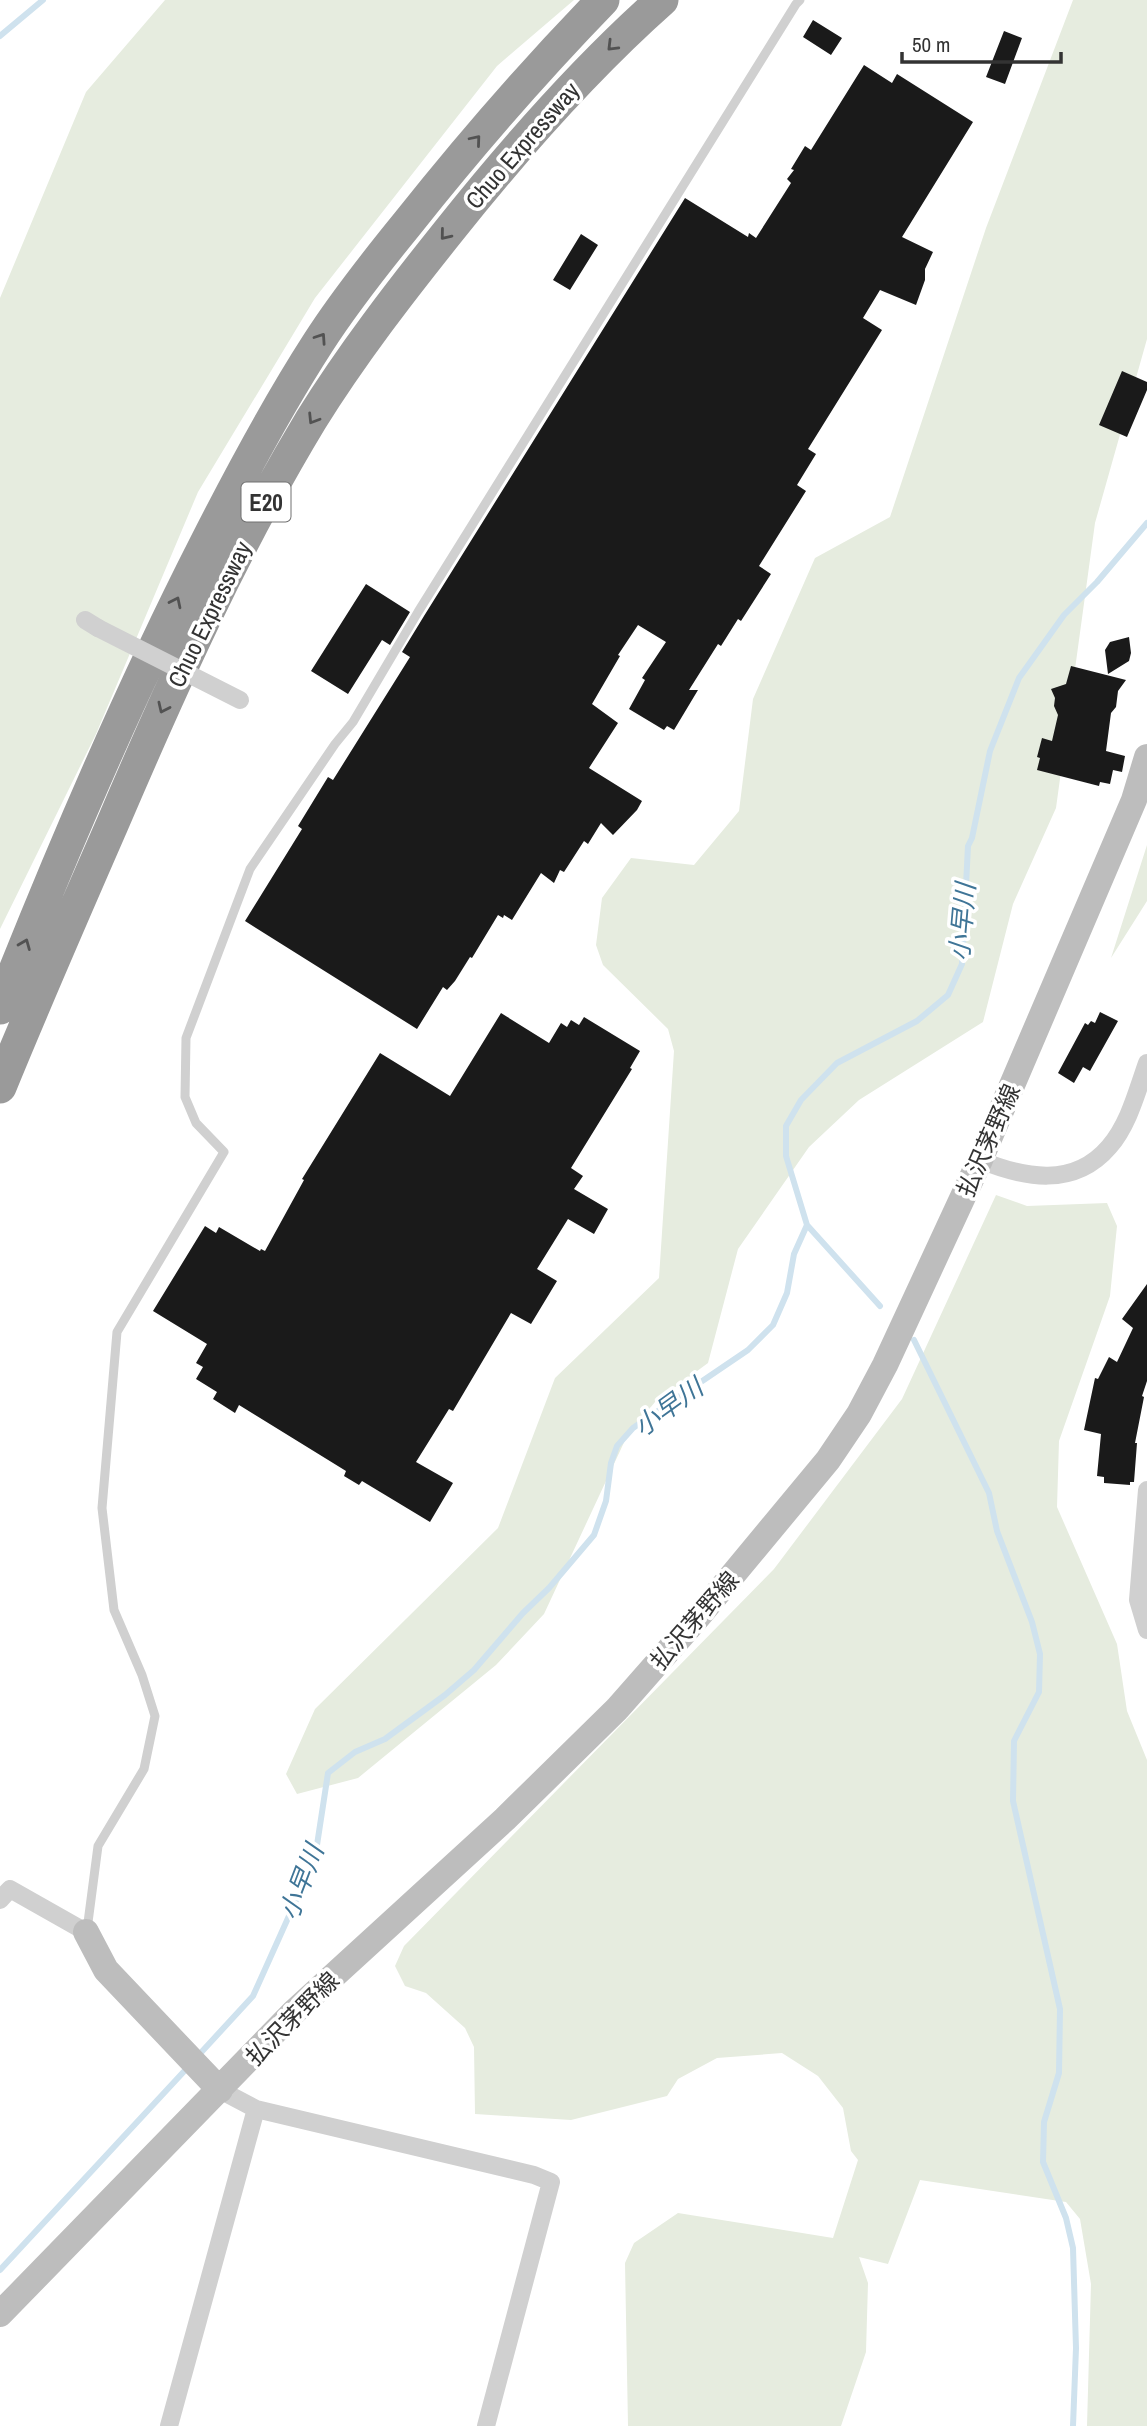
<svg xmlns="http://www.w3.org/2000/svg" width="1147" height="2426" font-family="'Archivo Narrow','Noto Sans JP',sans-serif">
<rect width="100%" height="100%" fill="#fff"/>
<path fill="#e6ecdf" d="M 165,0 L 574,0 L 497,66 L 315,298 L 198,492 L 96,734 L 0,929 L 0,298 L 86,92 Z
M 1073,0 L 1147,0 L 1147,339 L 1095,523 L 1056,808 L 1013,904 L 983,1022 L 859,1100 L 809,1147 L 738,1249 L 708,1363 L 655,1402 L 627,1436 L 544,1614 L 496,1665 L 358,1778 L 297,1794 L 286,1774 L 315,1709 L 498,1528 L 555,1378 L 659,1278 L 674,1051 L 668,1029 L 603,965 L 596,945 L 602,898 L 631,858 L 694,865 L 739,811 L 753,699 L 815,558 L 890,517 L 986,228 Z
M 1147,845 L 1147,901 L 1111,958 Z
M 996,1195 L 1027,1206 L 1107,1203 L 1117,1226 L 1110,1296 L 1059,1441 L 1057,1507 L 1117,1644 L 1127,1711 L 1147,1760 L 1147,2426 L 1087,2426 L 1091,2284 L 1080,2219 L 1066,2202 L 920,2180 L 888,2264 L 859,2257 L 868,2283 L 866,2352 L 841,2426 L 628,2426 L 625,2263 L 634,2243 L 678,2213 L 833,2238 L 858,2160 L 851,2151 L 843,2108 L 818,2076 L 782,2053 L 717,2058 L 678,2079 L 667,2096 L 571,2120 L 475,2114 L 474,2047 L 465,2028 L 426,1993 L 405,1986 L 395,1966 L 404,1946 L 774,1569 L 902,1399 Z"/>
<g fill="none" stroke-linecap="round" stroke-linejoin="round">
<path stroke="#cfe2ee" stroke-width="6" d="M 0,36 L 43,0
M 807,1225 L 880,1306
M 914,1340 L 989,1493 L 997,1531 L 1032,1622 L 1040,1654 L 1039,1692 L 1014,1741 L 1013,1801 L 1060,2009 L 1059,2073 L 1044,2122 L 1043,2162 L 1066,2218 L 1073,2248 L 1076,2348 L 1073,2426
M 196,2058 L 253,1996 L 315,1858 L 328,1773 L 355,1752 L 385,1739 L 445,1695 L 474,1670 L 523,1613 L 549,1588 L 594,1535 L 606,1501 L 611,1463 L 617,1446 L 633,1428 L 748,1350 L 773,1325 L 787,1293 L 794,1254 L 807,1225 L 786,1156 L 786,1126 L 801,1100 L 837,1063 L 917,1021 L 948,995 L 962,964 L 968,846 L 972,838 L 990,751 L 1019,678 L 1064,615 L 1097,582 L 1147,523
M 0,2270 L 189,2066"/>
</g>
<path fill="#1a1a1a" d="M 813,20 L 842,38 L 831,55 L 803,37 Z
M 1004,31 L 1022,38 L 1005,84 L 986,77 Z
M 864,65 L 892,83 L 897,74 L 973,122 L 902,237 L 933,252 L 925,269 L 925,280 L 916,305 L 880,290 L 863,318 L 882,330 L 808,449 L 816,454 L 797,485 L 806,491 L 759,566 L 771,574 L 741,621 L 738,619 L 721,646 L 718,644 L 689,690 L 698,690 L 674,730 L 667,726 L 664,730 L 629,709 L 645,680 L 642,678 L 666,642 L 638,625 L 618,655 L 620,656 L 592,704 L 618,723 L 589,768 L 642,801 L 637,810 L 613,835 L 601,823 L 588,844 L 584,841 L 564,872 L 560,870 L 554,883 L 541,873 L 512,920 L 504,915 L 503,918 L 498,915 L 472,958 L 470,957 L 455,981 L 447,990 L 443,987 L 417,1029 L 245,921 L 302,829 L 298,826 L 328,777 L 333,780 L 410,657 L 402,652 L 424,616 L 685,198 L 748,237 L 749,233 L 756,238 L 791,183 L 787,179 L 794,170 L 791,169 L 805,146 L 811,150 Z
M 581,234 L 598,245 L 570,290 L 553,280 Z
M 1122,371 L 1147,382 L 1147,390 L 1127,437 L 1099,425 Z
M 366,584 L 410,612 L 390,645 L 382,640 L 348,694 L 311,671 Z
M 1129,637 L 1131,653 L 1129,661 L 1108,674 L 1105,650 L 1110,642 Z
M 1071,666 L 1126,680 L 1118,691 L 1116,707 L 1111,713 L 1106,751 L 1125,756 L 1122,772 L 1113,770 L 1110,784 L 1100,782 L 1099,786 L 1037,770 L 1040,758 L 1037,757 L 1042,738 L 1052,741 L 1058,715 L 1054,706 L 1055,698 L 1051,689 L 1066,684 Z
M 1100,1012 L 1118,1021 L 1090,1071 L 1083,1067 L 1074,1083 L 1058,1073 L 1085,1023 L 1088,1025 L 1091,1021 L 1095,1023 Z
M 501,1013 L 549,1043 L 561,1023 L 567,1027 L 571,1020 L 579,1025 L 584,1017 L 640,1051 L 630,1068 L 632,1069 L 571,1168 L 583,1176 L 574,1189 L 608,1209 L 594,1234 L 568,1219 L 537,1269 L 557,1281 L 531,1324 L 511,1313 L 453,1411 L 449,1409 L 416,1462 L 453,1483 L 430,1522 L 362,1481 L 359,1485 L 344,1476 L 346,1471 L 239,1405 L 235,1413 L 213,1399 L 217,1392 L 196,1379 L 203,1367 L 196,1363 L 207,1344 L 153,1311 L 205,1226 L 216,1233 L 219,1227 L 260,1251 L 261,1249 L 265,1251 L 304,1180 L 302,1179 L 380,1053 L 450,1096 Z
M 1147,1284 L 1147,1381 L 1142,1396 L 1144,1397 L 1135,1443 L 1137,1443 L 1134,1482 L 1130,1482 L 1130,1485 L 1104,1483 L 1104,1477 L 1097,1476 L 1101,1434 L 1084,1430 L 1095,1378 L 1098,1379 L 1109,1357 L 1117,1362 L 1133,1328 L 1122,1319 Z"/>
<g fill="none" stroke-linecap="round" stroke-linejoin="round">
<path stroke="#d0d0d0" stroke-width="9" d="M 87,1930 L 98,1846 L 144,1769 L 155,1716 L 142,1675 L 114,1610 L 102,1508 L 117,1332 L 224,1152 L 196,1123 L 185,1097 L 186,1038 L 250,869 L 335,744 L 353,722 L 418,612 L 796,4 L 800,0"/>
<path stroke="#d0d0d0" stroke-width="18" d="M 85,620 L 98,628
M 980,1160 C 1024,1178 1074,1188 1109,1147 C 1129,1124 1137,1091 1147,1063
M 1147,1490 L 1138,1600 L 1147,1630
M 0,1900 L 10,1889 L 86,1932
M 220,2090 L 256,2109 L 534,2175 L 551,2182 L 486,2426
M 169,2426 L 256,2109"/>
<path stroke="#bdbdbd" stroke-width="26" d="M 86,1932 L 106,1970 L 220,2090
M 0,2314 L 294,2012 L 505,1819 L 617,1709 L 697,1618 L 828,1460 L 859,1414 L 885,1365 L 980,1160 L 1134,800 L 1147,757"/>
<path stroke="#9a9a9a" stroke-width="33" d="M 0,1008 C 62,851 128,696 205,545 C 240,476 276,408 318,343 C 345,301 376,262 407,224 C 469,146 534,71 603,0
M 0,1087 C 36,999 74,912 112,825 C 171,687 233,549 311,420 C 352,354 400,292 448,232 C 514,149 583,70 662,0"/>
<path stroke="#d0d0d0" stroke-width="18" d="M 98,628 L 240,700"/>
</g>
<defs><path id="oneway-chevron" d="M-2-3.5L2.5 0L-2 3.5" fill="none" stroke-width="1.6" stroke-linecap="round" stroke-linejoin="round" transform="scale(1.75)"/></defs>
<g stroke="#525252">
<use href="#oneway-chevron" transform="translate(612 46) rotate(135)"/>
<use href="#oneway-chevron" transform="translate(476 140) rotate(-50)"/>
<use href="#oneway-chevron" transform="translate(445 235) rotate(129)"/>
<use href="#oneway-chevron" transform="translate(321 338) rotate(-56)"/>
<use href="#oneway-chevron" transform="translate(313 419) rotate(122)"/>
<use href="#oneway-chevron" transform="translate(176 602) rotate(-64)"/>
<use href="#oneway-chevron" transform="translate(163 708) rotate(115)"/>
<use href="#oneway-chevron" transform="translate(25 944) rotate(-68)"/>
</g>
<g text-anchor="middle" dominant-baseline="central" stroke-width="7" stroke-linejoin="round" paint-order="stroke">
<rect fill="#fff" stroke="#707070" stroke-width="2" x="241.5" y="482.5" width="49" height="39" rx="5"/>
<g font-size="23" font-weight="bold" fill="#333">
<text x="266" y="502">E20</text>
</g>
<g font-size="24" fill="#333" stroke="#fff">
<text transform="translate(522 145) rotate(-49)">Chuo Expressway</text>
<text transform="translate(209 614) rotate(-64)">Chuo Expressway</text>
<text transform="translate(988 1140) rotate(-66)">払沢茅野線</text>
<text transform="translate(694 1620) rotate(-49)">払沢茅野線</text>
<text transform="translate(292 2018) rotate(-45)">払沢茅野線</text>
</g>
<g font-size="26" font-style="italic" fill="#3f7597" stroke="#fff">
<text transform="translate(962 922) rotate(-85)">小早川</text>
<text transform="translate(668 1407) rotate(-36)">小早川</text>
<text transform="translate(301 1882) rotate(-69)">小早川</text>
</g>
</g>
<path d="M902 52v10h159v-10" fill="none" stroke="#333333" stroke-width="3.5"/>
<text x="912" y="52" font-size="21" fill="#333333" stroke="#ffffff" stroke-width="5" paint-order="stroke">50 m</text>
</svg>
